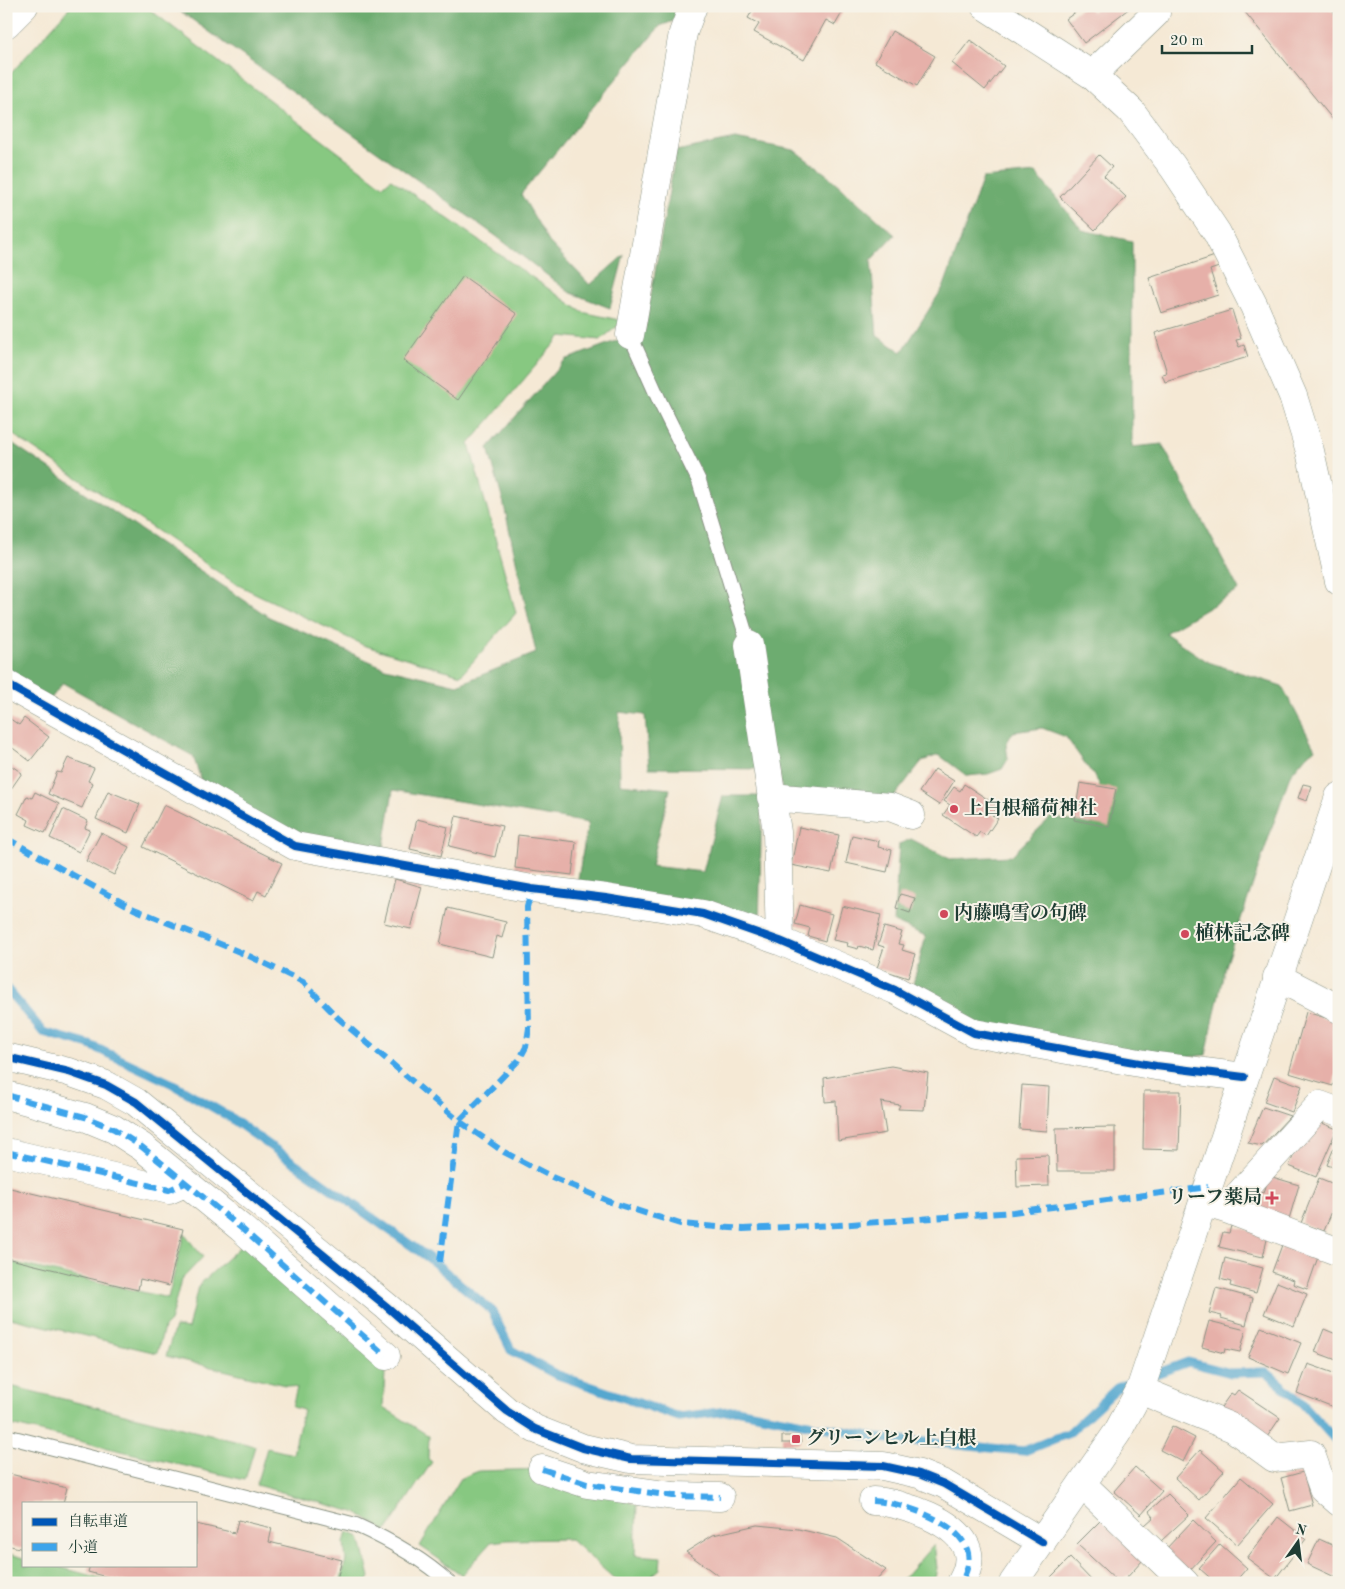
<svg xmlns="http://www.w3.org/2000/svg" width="1345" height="1589" font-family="'Old Standard TT','Noto Serif JP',serif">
<rect width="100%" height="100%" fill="#f7f3e8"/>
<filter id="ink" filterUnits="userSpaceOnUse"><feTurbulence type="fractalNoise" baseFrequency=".02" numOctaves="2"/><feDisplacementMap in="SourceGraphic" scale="10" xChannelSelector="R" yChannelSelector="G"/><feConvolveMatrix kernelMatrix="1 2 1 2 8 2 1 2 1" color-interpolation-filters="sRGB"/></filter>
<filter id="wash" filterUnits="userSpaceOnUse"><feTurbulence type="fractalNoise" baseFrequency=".0096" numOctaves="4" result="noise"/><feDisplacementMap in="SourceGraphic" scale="20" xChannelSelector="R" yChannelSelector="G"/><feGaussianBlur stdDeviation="1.12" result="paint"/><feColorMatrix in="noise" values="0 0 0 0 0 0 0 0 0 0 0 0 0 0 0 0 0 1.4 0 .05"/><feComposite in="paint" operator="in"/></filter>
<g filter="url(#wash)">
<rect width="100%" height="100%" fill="#f5e9d5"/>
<path fill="#87c881" stroke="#53825a" d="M 71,6 L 145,6 L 383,186 L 391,179 L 582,312 L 624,321 L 600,340 L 561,336 L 469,444 L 516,613 L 461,675 L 363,645 L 236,584 L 6,430 L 6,79 Z
M 184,1234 L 203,1257 L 181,1280 L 170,1322 L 164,1328 L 157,1353 L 6,1317 L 6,1261 L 168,1298 Z
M 250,1237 L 386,1356 L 383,1407 L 429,1436 L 428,1459 L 432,1462 L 386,1531 L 358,1513 L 256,1485 L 267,1448 L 293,1454 L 303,1410 L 292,1407 L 297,1388 L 166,1356 L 175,1327 L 188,1329 L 198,1286 Z
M 6,1385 L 255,1446 L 245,1480 L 6,1424 Z
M 542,1469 L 637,1505 L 635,1555 L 661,1557 L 660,1569 L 643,1583 L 619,1583 L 570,1539 L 507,1540 L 491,1542 L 462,1575 L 420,1546 L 461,1478 L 479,1471 Z
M 347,1532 L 360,1537 L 370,1577 L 367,1583 L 340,1583 L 346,1560 L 344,1543 Z
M 934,1544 L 937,1568 L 934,1583 L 896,1583 L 907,1575 Z
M 6,1553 L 24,1558 L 24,1565 L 52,1565 L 118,1583 L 6,1583 Z"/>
<path fill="#6dac6f" stroke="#467452" d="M 173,6 L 684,6 L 679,19 L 660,26 L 521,194 L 549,242 L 590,285 L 624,255 L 610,308 L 569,292 L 496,236 Z
M 735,139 L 794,150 L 826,174 L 895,235 L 871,260 L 877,336 L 902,352 L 944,286 L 983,178 L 1036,173 L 1082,230 L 1132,241 L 1132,447 L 1162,444 L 1239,590 L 1165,633 L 1208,662 L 1282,686 L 1315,749 L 1304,758 L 1290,775 L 1225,966 L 1206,1055 L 1156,1060 L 975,1028 L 913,984 L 926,936 L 894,922 L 899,844 L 911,839 L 950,859 L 1011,856 L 1051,817 L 1092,825 L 1099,783 L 1066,737 L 1042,728 L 1013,732 L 1006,744 L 1008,759 L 1002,769 L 988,774 L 967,776 L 939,755 L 922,761 L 893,798 L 782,791 L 779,769 L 649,768 L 645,715 L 619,712 L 620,784 L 670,789 L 651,866 L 703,872 L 723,796 L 762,796 L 759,929 L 577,884 L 588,823 L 393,790 L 382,858 L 288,836 L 204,789 L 193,756 L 63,683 L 46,705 L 6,680 L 6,439 L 269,617 L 385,668 L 457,685 L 536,653 L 504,505 L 488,448 L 565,360 L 645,330 L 676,151 Z"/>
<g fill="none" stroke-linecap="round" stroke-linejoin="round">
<path stroke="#54a7cf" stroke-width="9" d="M 6,988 L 43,1032 L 90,1045 L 173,1084 L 228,1116 L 429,1258 L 492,1311 L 511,1350 L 555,1374 L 679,1417 L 736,1410 L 880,1438 L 1024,1451 L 1069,1433 L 1117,1388 L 1138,1380
M 1150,1376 L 1188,1362 L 1231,1373 L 1266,1372 L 1302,1403 L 1339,1444"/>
</g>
<g id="blocks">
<path fill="#e6b0a9" d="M 755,6 L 846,6 L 835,25 L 826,20 L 804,60 L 754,32 L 759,24 L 748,18 Z
M 1084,6 L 1087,6 L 1092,12 L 1100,6 L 1131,7 L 1084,43 L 1066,19 Z
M 1240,6 L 1328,6 L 1339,19 L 1339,117 L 1334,121 Z
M 892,31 L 935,56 L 917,86 L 875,62 Z
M 970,40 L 1004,66 L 985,90 L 952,63 Z
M 1099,155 L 1112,167 L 1104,176 L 1126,197 L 1095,230 L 1060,197 Z
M 1215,256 L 1219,267 L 1210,270 L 1218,295 L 1161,313 L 1149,278 Z
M 463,276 L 517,314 L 458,400 L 403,360 Z
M 1232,310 L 1241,339 L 1236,340 L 1239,347 L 1244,345 L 1248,357 L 1165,382 L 1162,374 L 1167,373 L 1155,333 Z
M 6,716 L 19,725 L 24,718 L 49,737 L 30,761 L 6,743 Z
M 68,758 L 94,768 L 88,781 L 93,783 L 82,808 L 48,794 L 57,772 L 61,773 Z
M 6,762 L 22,773 L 6,796 Z
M 935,769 L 954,781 L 939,805 L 919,792 Z
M 1080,783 L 1116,789 L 1109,827 L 1074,820 Z
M 964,784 L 998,806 L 992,815 L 998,818 L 986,836 L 980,832 L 976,837 L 943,815 L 950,805 L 944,801 L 954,787 L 960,791 Z
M 1303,784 L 1312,786 L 1307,801 L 1298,798 Z
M 108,791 L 140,804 L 128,833 L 96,819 Z
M 35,792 L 59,804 L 45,833 L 27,825 L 29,820 L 18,814 L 27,796 L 32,798 Z
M 164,805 L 282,863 L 266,895 L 258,891 L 253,901 L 143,847 Z
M 63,809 L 88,821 L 85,828 L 90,830 L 79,852 L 50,838 Z
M 456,816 L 502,826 L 495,857 L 449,846 Z
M 417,819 L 448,827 L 441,856 L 410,849 Z
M 799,827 L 839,835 L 831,873 L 791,865 Z
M 101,833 L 129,847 L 114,875 L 86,861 Z
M 518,835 L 576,842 L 572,875 L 515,868 Z
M 852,835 L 879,841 L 878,847 L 892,850 L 887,872 L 846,863 Z
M 395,879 L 422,887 L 411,929 L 384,923 Z
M 900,894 L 915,898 L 910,913 L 896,908 Z
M 800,905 L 832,914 L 825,941 L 808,936 L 810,928 L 795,924 Z
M 842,906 L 881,915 L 873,950 L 859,946 L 858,949 L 847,946 L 848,943 L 833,940 Z
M 448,908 L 506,922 L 502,938 L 497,936 L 492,957 L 440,944 Z
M 884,927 L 902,932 L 898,944 L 904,945 L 902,950 L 915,954 L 908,978 L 877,968 L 884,947 L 878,945 Z
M 1306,1012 L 1336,1021 L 1334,1029 L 1339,1030 L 1339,1063 L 1333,1086 L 1289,1073 Z
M 891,1066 L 928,1073 L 924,1110 L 898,1109 L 900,1105 L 881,1102 L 886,1133 L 838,1141 L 836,1101 L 825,1102 L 824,1078 Z
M 1274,1076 L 1302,1086 L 1292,1112 L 1264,1102 Z
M 1022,1085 L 1049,1087 L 1047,1131 L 1019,1129 Z
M 1144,1091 L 1181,1091 L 1179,1150 L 1143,1149 Z
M 1263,1107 L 1290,1116 L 1262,1146 L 1248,1143 Z
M 1322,1123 L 1337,1129 L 1316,1177 L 1289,1166 L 1301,1138 Z
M 1115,1127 L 1115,1171 L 1057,1171 L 1056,1128 Z
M 1339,1135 L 1339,1169 L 1327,1165 Z
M 1048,1155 L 1049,1186 L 1017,1187 L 1016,1156 Z
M 1269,1176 L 1299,1185 L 1289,1219 L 1251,1208 L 1256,1191 L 1264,1193 Z
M 1319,1178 L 1339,1186 L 1339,1194 L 1324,1231 L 1301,1223 Z
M 6,1187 L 183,1229 L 169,1286 L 140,1279 L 138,1290 L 6,1258 Z
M 1231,1226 L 1268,1235 L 1263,1257 L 1219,1247 L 1223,1232 L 1229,1233 Z
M 1282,1245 L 1318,1257 L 1307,1289 L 1293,1284 L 1294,1280 L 1272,1272 Z
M 1225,1258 L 1263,1268 L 1256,1293 L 1230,1286 L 1231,1282 L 1220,1279 Z
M 1277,1282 L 1307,1294 L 1294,1326 L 1264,1314 Z
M 1216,1288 L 1253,1298 L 1246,1325 L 1221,1318 L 1222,1316 L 1209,1313 Z
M 1209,1321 L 1246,1330 L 1240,1352 L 1225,1349 L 1224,1353 L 1202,1347 Z
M 1261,1327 L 1301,1343 L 1288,1374 L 1248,1357 Z
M 1324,1329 L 1336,1334 L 1339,1329 L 1339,1361 L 1315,1352 Z
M 1308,1364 L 1339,1375 L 1339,1400 L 1336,1408 L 1297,1393 Z
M 1238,1390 L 1280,1418 L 1265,1440 L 1219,1410 L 1231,1393 L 1234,1395 Z
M 1172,1426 L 1195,1438 L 1183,1462 L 1160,1450 Z
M 782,1436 L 800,1436 L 801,1443 L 782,1443 Z
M 1200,1450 L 1224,1471 L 1199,1500 L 1175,1478 Z
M 1135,1467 L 1162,1491 L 1141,1515 L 1114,1491 Z
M 1339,1470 L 1339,1484 L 1332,1477 Z
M 1303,1472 L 1312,1505 L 1290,1511 L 1281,1478 Z
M 6,1473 L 67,1488 L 63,1503 L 24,1503 L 24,1549 L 6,1545 Z
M 1241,1477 L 1273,1504 L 1237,1545 L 1206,1518 Z
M 1168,1494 L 1189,1515 L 1161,1541 L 1145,1525 L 1154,1517 L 1149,1511 Z
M 1278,1517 L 1306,1539 L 1275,1579 L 1247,1558 Z
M 238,1520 L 272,1528 L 269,1542 L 342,1560 L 336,1583 L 129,1583 L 88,1572 L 90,1565 L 196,1565 L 196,1524 L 235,1533 Z
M 1101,1520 L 1143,1560 L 1122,1583 L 1119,1583 L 1077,1544 Z
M 1193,1520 L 1216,1542 L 1188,1572 L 1165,1550 Z
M 757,1525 L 798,1529 L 837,1538 L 886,1570 L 874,1583 L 728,1583 L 686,1552 L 713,1535 Z
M 1319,1539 L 1339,1548 L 1339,1570 L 1335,1577 L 1307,1564 Z
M 1220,1544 L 1247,1568 L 1234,1583 L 1216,1583 L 1199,1568 Z
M 1070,1558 L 1094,1583 L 1052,1583 L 1054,1580 L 1051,1577 Z"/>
</g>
</g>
<g filter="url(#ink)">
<use href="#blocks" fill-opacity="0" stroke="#8a9384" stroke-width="1"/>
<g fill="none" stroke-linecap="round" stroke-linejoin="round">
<defs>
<path id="lane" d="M 630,335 L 660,402 L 699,481 L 749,645
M 6,1436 L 356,1525 C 389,1540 422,1558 449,1583"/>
<path id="street" d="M 985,6 L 1092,75 L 1156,13 L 1153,6
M 6,24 L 24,6
M 1092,75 L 1131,111 L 1173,167 L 1217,233 L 1254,306 L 1293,396 L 1310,451 L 1339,581
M 630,335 L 683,33 L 693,6
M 749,645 L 777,832 L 780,941
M 6,684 L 295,846 L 532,889 L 606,898 L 703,914 L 780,941 L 895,990 L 974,1033 L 1156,1066 L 1244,1077
M 771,797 L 890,807 L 911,815
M 1277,977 L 1339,1009
M 6,1095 L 85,1117 L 114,1129 L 142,1147 L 241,1228 L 386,1356
M 6,1152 L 169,1190 L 185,1183
M 1209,1204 L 1226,1209 L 1339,1252
M 1226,1209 L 1320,1105 L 1339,1112
M 1140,1390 L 1233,1428 L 1274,1458 L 1311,1454 L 1323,1488 L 1339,1502
M 542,1469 L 587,1484 L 673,1496 L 720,1497
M 1082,1484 L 1185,1583
M 873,1501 C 901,1502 962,1522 968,1553 C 970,1563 966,1574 961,1583"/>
<path id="secondary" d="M 6,1057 L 69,1072 L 106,1085 L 136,1102 L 386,1306 L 507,1411 L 535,1429 L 583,1448 L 631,1459 L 883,1466 L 919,1474 L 944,1484 L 1042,1542
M 1013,1583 L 1117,1433 L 1140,1390 L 1339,797"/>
</defs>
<use href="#lane" stroke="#8a9384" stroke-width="16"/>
<use href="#street" stroke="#8a9384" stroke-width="29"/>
<use href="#secondary" stroke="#8a9384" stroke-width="29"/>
<use href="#lane" stroke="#fff" stroke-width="14"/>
<use href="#street" stroke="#fff" stroke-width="28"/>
<use href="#secondary" stroke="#fff" stroke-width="28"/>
<path stroke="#3da4eb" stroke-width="6" stroke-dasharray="12 6" stroke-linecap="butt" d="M 6,838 L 134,909 L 247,955 L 303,982 L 338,1018 L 459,1121 L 504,1152 L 552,1177 L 613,1203 L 680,1224 L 743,1229 L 838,1225 L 1013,1212 L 1208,1187
M 6,1095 L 85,1117 L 114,1129 L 142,1147 L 241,1228 L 386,1356
M 6,1152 L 169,1190 L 185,1183
M 440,1262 L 459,1121 L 519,1060 L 526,1047 L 529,1028 L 527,907 L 532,889
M 542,1469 L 587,1484 L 673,1496 L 720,1497
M 873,1501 C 901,1502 962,1522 968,1553 C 970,1563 966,1574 961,1583"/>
<defs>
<path id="cycleway" d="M 6,684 L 295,846 L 532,889 L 606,898 L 703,914 L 780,941 L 895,990 L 974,1033 L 1156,1066 L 1244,1077
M 6,1057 L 69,1072 L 106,1085 L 136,1102 L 386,1306 L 507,1411 L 535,1429 L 583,1448 L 631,1459 L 883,1466 L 919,1474 L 944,1484 L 1042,1542"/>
</defs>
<use href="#cycleway" stroke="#f7f3e8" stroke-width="11"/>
<use href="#cycleway" stroke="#0057b8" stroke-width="8"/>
</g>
</g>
<g fill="#d1495b" stroke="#f7f3e8" stroke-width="2">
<circle cx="954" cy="809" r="5"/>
<circle cx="944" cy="914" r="5"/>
<circle cx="1185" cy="934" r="5"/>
<path d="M1269.5 1190.5h5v5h5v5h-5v5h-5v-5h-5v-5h5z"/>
<rect x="791" y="1434" width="10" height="10" rx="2.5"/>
</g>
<g text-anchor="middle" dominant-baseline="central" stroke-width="4" stroke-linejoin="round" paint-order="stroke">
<g font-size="19" font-weight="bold" fill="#1f3d34" stroke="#f7f3e8" text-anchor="start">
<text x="964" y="809">上白根稲荷神社</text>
<text x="954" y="914">内藤鳴雪の句碑</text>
<text x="1195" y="934">植林記念碑</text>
<text x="1262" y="1198" text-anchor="end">リーフ薬局</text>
<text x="806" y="1439">グリーンヒル上白根</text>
</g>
</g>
<rect width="1345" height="1589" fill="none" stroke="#f7f3e8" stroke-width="25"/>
<rect x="22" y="1502" width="175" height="65" fill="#f7f3e8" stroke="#a1aaa0"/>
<rect x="32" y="1518" width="25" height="8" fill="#0057b8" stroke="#a1aaa0"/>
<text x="68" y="1526" font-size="15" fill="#1f3d34">自転車道</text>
<rect x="32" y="1543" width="25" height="8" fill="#3da4eb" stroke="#a1aaa0"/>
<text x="68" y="1552" font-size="15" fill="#1f3d34">小道</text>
<g transform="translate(1298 1542) rotate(14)" stroke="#f7f3e8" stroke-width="4" paint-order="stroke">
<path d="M0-4L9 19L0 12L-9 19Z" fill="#1f3d34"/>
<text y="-8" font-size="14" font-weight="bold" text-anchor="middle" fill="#1f3d34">N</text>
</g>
<path d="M1162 45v8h90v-8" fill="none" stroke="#1f3d34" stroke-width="2.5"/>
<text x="1170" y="45" font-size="15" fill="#1f3d34" stroke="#f7f3e8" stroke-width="4" paint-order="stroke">20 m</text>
</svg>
